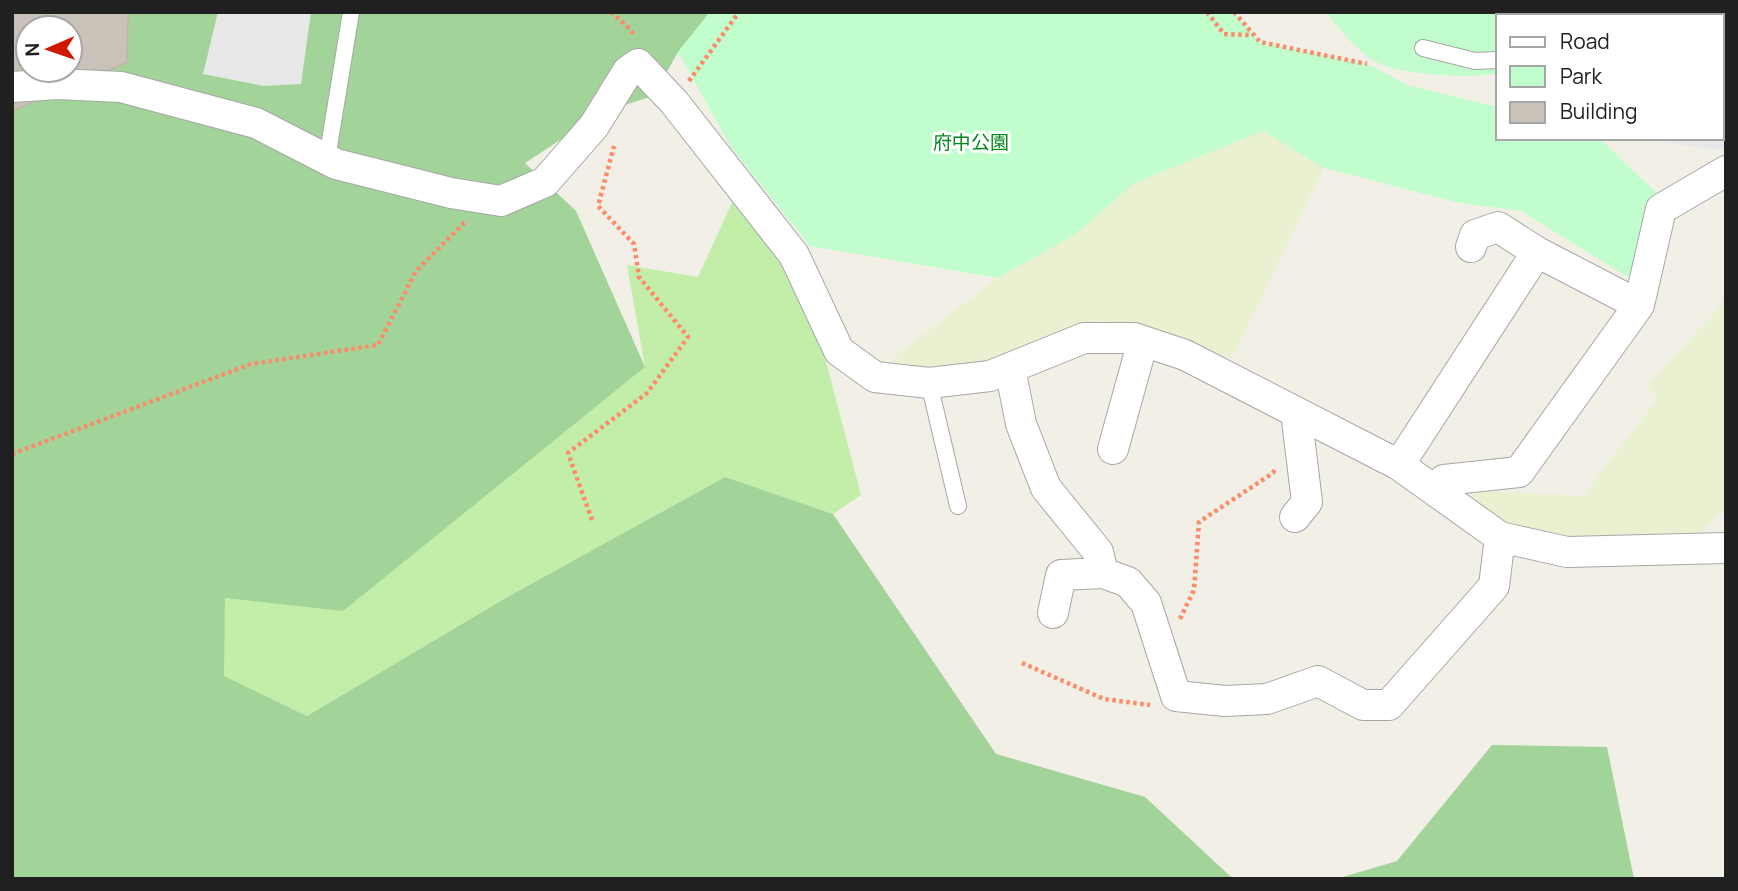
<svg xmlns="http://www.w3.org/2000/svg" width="1738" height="891" font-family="Manrope,'Noto Sans JP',sans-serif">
<rect width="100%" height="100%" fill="#f1efe6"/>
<path fill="#eaf1d0" d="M 1263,131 L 1324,168 L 1232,358 L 1102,320 L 1043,337 L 999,360 L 940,368 L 890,361 L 997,278 L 1076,234 L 1134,183 Z
M 1726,300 L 1726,506 L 1700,534 L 1570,542 L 1509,529 L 1471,496 L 1482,491 L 1583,496 L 1658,398 L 1647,386 Z"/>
<path fill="#c3eea9" d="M 735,196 L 776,247 L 823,350 L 861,495 L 833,514 L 725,477 L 504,599 L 307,716 L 223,676 L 225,598 L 343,610 L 645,367 L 627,265 L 698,277 Z"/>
<path fill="#a2d398" d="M 128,12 L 710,12 L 678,52 L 653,96 L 603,112 L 525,163 L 576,211 L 645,367 L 343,611 L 225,598 L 224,676 L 307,716 L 504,599 L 725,477 L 833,514 L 996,754 L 1145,797 L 1230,876 L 1241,879 L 12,879 L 12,111 L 127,62 Z
M 1492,745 L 1607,747 L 1634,879 L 1336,879 L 1397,861 Z"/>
<path fill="#c1fdcd" d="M 710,12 L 1234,12 L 1260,42 L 1367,64 L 1410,86 L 1498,107 L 1498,138 L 1599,138 L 1673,209 L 1649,290 L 1521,211 L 1460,203 L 1324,168 L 1263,131 L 1134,183 L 1076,234 L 997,278 L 810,246 L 731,147 L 678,52 Z
M 1327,12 L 1726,12 L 1726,84 L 1722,84 L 1722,16 L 1498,16 L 1498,73 C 1473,79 1408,75 1383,65 C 1362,57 1340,31 1327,12 Z"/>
<path fill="#e8e8e8" d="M 218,12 L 311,12 L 301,84 L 264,86 L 203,74 Z
M 1722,84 L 1726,84 L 1726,151 L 1664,142 L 1658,138 L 1722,138 Z"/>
<path fill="#c9c2b8" stroke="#c4b7a7" stroke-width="2" fill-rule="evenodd" d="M 12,12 L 128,12 L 127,62 L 12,111 ZM 28,28 L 70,28 L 70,70 L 28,70 Z"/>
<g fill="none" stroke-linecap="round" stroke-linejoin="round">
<defs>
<path id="service" d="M 1423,48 L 1475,61 L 1498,60
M 327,159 L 351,12
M 929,383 L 958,506"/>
<path id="minor" d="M 12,87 L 57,84 L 121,87 L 256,123 L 336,164 L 451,193 L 501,201 L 545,182 L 594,126 L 628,71 L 638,64 L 674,102 L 794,255 L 839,351 L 875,377 L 929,383 L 990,376 L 1084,338 L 1134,338 L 1185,355 L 1399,465 L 1500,537 L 1567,552 L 1726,548
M 1639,305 L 1661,209 L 1726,171
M 1010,368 L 1021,424 L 1046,488 L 1098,552 L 1103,573 L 1128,582 L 1146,603 L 1176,696 L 1225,701 L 1267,699 L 1318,681 L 1363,705 L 1389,705 L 1494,586 L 1500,537
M 1113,449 L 1143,341
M 1399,465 L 1537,252
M 1438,493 L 1444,480 L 1519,472 L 1639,305 L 1537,252 L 1498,227 L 1475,235 L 1471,247
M 1295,517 L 1307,502 L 1296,412
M 1053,613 L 1061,575 L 1103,573"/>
</defs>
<use href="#service" stroke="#a7a7a7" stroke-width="18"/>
<use href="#minor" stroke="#a7a7a7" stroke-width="32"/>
<path stroke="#ff8a69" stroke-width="4.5" stroke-dasharray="3.5 3.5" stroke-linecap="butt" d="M 611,12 L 630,29 L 635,36
M 1207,12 L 1224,34 L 1252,35
M 1234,12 L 1260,42 L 1367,64
M 1671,16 L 1673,12
M 689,81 L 739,12
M 12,454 L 251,364 L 378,345 L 416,271 L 465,222
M 592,520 L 568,453 L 647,393 L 688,337 L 639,277 L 634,244 L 598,206 L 614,146
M 1180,619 L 1194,590 L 1199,522 L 1273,473 L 1275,469
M 1022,663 L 1104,699 L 1150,705"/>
<use href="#service" stroke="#fff" stroke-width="16"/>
<use href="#minor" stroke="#fff" stroke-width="30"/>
</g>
<g text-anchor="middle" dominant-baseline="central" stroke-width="6" stroke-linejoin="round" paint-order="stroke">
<g font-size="19" fill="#04881e" stroke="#fff">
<text x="971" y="142">府中公園</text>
</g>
</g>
<rect width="1738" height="891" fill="none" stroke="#202020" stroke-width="28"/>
<rect x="1496" y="14" width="228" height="126" fill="#ffffff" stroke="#a6a6a6" stroke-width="2"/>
<rect x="1510" y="37" width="35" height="10" fill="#ffffff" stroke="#a6a6a6" stroke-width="2"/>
<text x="1560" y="49" font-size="21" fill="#202020">Road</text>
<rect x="1510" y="66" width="35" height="21" fill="#c1fdcd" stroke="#a6a6a6" stroke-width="2"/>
<text x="1560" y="84" font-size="21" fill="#202020">Park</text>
<rect x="1510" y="102" width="35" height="21" fill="#c9c2b8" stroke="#a6a6a6" stroke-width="2"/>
<text x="1560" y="119" font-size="21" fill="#202020">Building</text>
<g transform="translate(49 49) rotate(268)"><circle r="33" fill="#ffffff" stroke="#a6a6a6" stroke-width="2"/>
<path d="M0-5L12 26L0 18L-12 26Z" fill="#d01800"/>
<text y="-10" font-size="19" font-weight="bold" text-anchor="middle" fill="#202020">N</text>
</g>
</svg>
